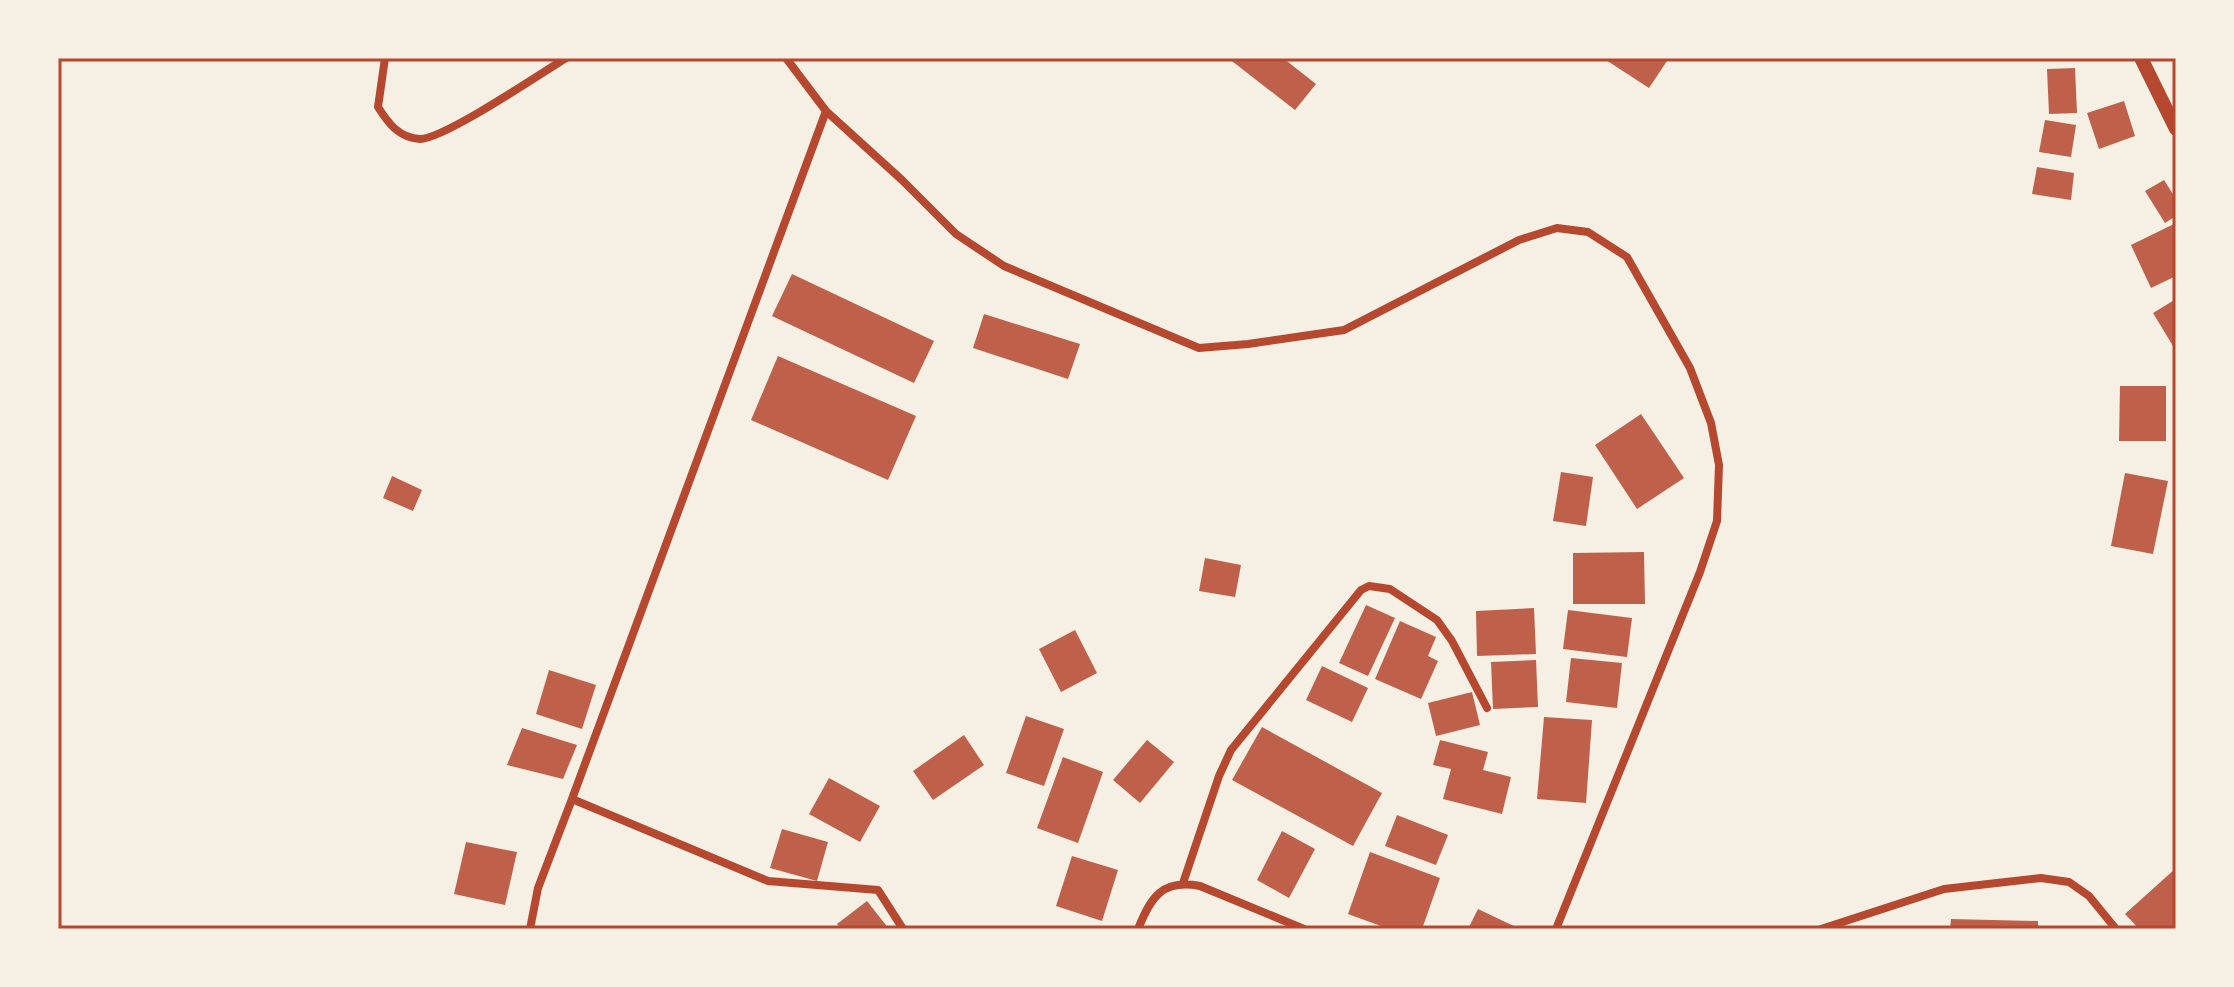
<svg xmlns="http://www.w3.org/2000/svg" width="2234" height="987" font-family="Lato,sans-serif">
<rect width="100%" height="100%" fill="#f6efe4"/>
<path fill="#bf614a" d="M 1228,58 L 1283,58 L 1316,84 L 1295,110 Z
M 1607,58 L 1669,58 L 1649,88 L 1606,60 Z
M 2075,68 L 2077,113 L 2049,114 L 2047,69 Z
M 2124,101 L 2135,136 L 2099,149 L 2087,113 Z
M 2045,120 L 2076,125 L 2071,157 L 2039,152 Z
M 2037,167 L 2074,173 L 2071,200 L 2032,194 Z
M 2164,180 L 2176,199 L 2176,216 L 2165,223 L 2145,191 Z
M 2176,223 L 2176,276 L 2151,288 L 2131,245 Z
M 792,274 L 934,341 L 914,383 L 772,316 Z
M 2176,299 L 2176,351 L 2153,313 Z
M 984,314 L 1080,344 L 1068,379 L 973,348 Z
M 778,356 L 916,416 L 888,480 L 751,420 Z
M 2120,386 L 2166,386 L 2166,441 L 2119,441 Z
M 1641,414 L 1684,478 L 1637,509 L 1595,445 Z
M 1561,472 L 1593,477 L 1586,526 L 1553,521 Z
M 2125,473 L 2168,481 L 2153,554 L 2111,546 Z
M 392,476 L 422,490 L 413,511 L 383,498 Z
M 1644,552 L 1645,604 L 1573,604 L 1573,553 Z
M 1205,558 L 1241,565 L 1235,597 L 1199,591 Z
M 1366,605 L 1395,618 L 1368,676 L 1339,663 Z
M 1534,608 L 1536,654 L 1477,656 L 1476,611 Z
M 1568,610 L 1632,618 L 1627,657 L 1563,649 Z
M 1400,621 L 1436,637 L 1428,656 L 1438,661 L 1421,699 L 1375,679 Z
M 1075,630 L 1097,673 L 1061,692 L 1039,649 Z
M 1571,658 L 1622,663 L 1617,708 L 1566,702 Z
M 1536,660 L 1538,707 L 1493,709 L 1491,662 Z
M 1322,666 L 1368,688 L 1352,722 L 1306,700 Z
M 549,670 L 596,685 L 582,729 L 536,714 Z
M 1472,692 L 1480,725 L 1436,736 L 1428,703 Z
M 1026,716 L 1064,729 L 1044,786 L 1006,773 Z
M 1544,717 L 1592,720 L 1586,803 L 1537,799 Z
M 1262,727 L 1382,793 L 1353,846 L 1232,780 Z
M 522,728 L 577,745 L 563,779 L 507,765 Z
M 964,735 L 984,765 L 933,800 L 913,771 Z
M 1147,740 L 1174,762 L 1140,803 L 1113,780 Z
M 1440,740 L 1488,752 L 1483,770 L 1511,777 L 1502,814 L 1443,799 L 1451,769 L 1433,765 Z
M 1063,757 L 1103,772 L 1078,843 L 1037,828 Z
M 829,778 L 880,806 L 860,842 L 809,814 Z
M 1397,815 L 1448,835 L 1436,865 L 1385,846 Z
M 782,829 L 828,842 L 817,881 L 770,868 Z
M 1282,831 L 1315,849 L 1289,898 L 1257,880 Z
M 466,842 L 517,852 L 505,905 L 454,894 Z
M 1370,852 L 1440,878 L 1422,929 L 1389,929 L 1348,914 Z
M 1072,856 L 1118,870 L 1102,921 L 1056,906 Z
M 2176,868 L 2176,929 L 2139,929 L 2125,914 Z
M 867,901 L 889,929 L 841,929 L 837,924 Z
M 1478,909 L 1520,929 L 1468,929 Z
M 1951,919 L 2038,921 L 2038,929 L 1950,929 Z"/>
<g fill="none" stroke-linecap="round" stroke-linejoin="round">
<path stroke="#b5482f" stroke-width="8" d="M 385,58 L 378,107 C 388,123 399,138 420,139 C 444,139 540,74 566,58
M 786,58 L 826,111 L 902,180 L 956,234 L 1004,266 L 1199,348 L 1248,344 L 1344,330 L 1519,240 L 1557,228 L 1588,232 L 1627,257 L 1690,368 L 1711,423 L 1719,465 L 1717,521 L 1700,572 L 1556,929
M 826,111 L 572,799 L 768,881 L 878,890 L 903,929
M 1183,883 L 1219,776 L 1231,750 L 1361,590 L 1369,586 L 1390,589 L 1437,620 L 1452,641 L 1487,708
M 530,929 L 538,888 L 572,799
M 1138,929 C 1151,897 1162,879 1200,886 L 1304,929
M 1821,929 L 1944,889 L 2041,878 L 2069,882 L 2089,896 L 2116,929"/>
<path stroke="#b5482f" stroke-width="14" d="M 2141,58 L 2176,129"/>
</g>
<rect width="2234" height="987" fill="none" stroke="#f6efe4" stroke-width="120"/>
<rect x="60" y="60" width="2114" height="867" fill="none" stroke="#b5482f" stroke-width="3"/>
</svg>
